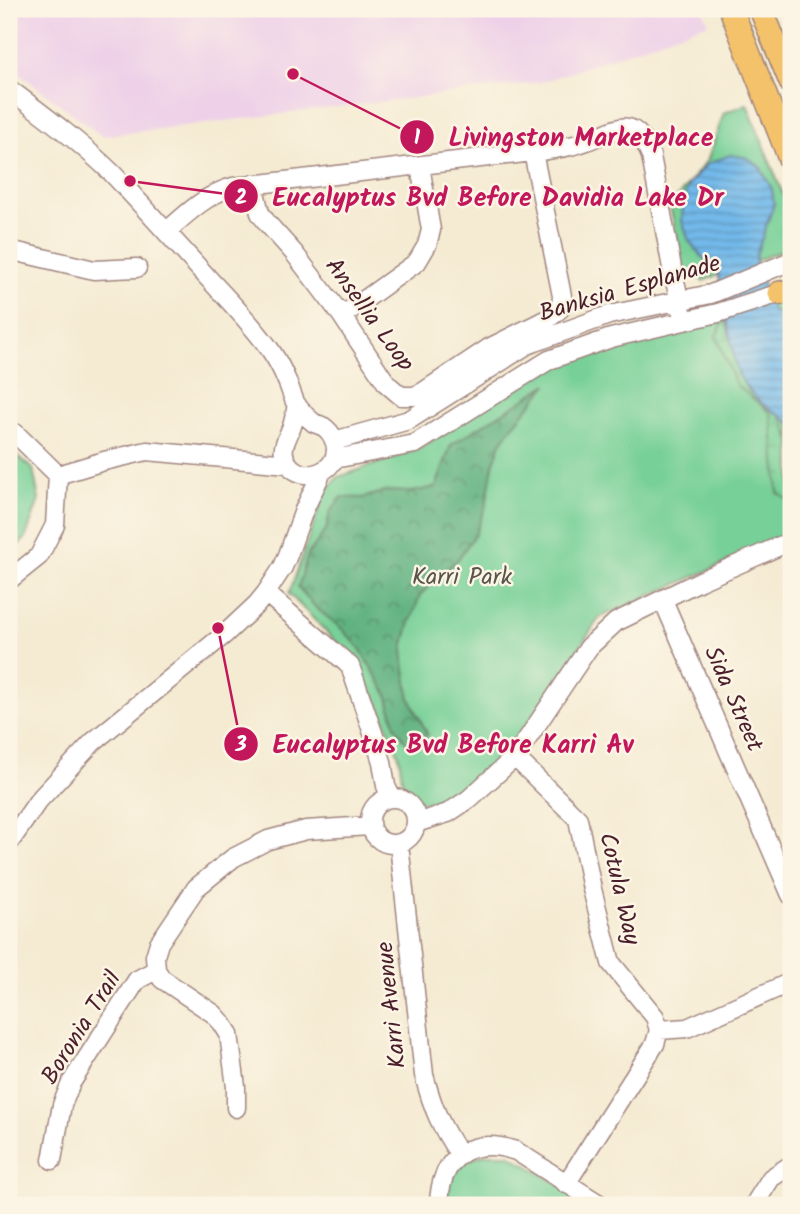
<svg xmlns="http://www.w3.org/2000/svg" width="800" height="1214" font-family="Kalam,sans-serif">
<defs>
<pattern id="forest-crowns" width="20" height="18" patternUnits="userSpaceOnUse" patternTransform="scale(1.75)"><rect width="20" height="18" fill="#61b280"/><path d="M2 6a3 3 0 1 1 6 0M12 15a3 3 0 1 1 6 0" fill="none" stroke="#529069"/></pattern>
<pattern id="wetland-marsh" width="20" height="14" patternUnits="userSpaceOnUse" patternTransform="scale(1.75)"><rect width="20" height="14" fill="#77d097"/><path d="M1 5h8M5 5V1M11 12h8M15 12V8" fill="none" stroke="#68b282"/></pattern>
<pattern id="water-rules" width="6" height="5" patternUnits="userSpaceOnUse" patternTransform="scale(1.75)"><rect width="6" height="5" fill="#72b9ea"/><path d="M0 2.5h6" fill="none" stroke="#6096be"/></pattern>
</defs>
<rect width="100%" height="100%" fill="#fcf5e5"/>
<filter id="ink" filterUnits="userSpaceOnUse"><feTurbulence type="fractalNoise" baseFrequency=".0143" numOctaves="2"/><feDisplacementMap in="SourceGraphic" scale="14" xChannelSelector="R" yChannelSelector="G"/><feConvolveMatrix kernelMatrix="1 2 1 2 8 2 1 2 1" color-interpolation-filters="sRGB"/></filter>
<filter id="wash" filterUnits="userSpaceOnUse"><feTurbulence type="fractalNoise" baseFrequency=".00686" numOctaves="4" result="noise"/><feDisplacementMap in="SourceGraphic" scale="28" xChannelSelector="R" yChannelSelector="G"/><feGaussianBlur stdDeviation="1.57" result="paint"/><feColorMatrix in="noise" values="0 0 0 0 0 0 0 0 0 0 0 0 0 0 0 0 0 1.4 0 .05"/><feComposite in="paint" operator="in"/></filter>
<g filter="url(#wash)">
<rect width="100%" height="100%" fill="#f5ebd3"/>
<path fill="#eed0e8" d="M 9,9 L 702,9 L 709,23 L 542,82 L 102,136 L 9,66 Z"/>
<path fill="#77d097" stroke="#607861" stroke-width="2" d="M 747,104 L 791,215 L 791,247 L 703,281 L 684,268 L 670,207 L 708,159 L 724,113 Z
M 791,299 L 791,535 L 600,617 L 509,751 L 465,790 L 446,802 L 415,802 L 403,787 L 399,756 L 377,700 L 353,659 L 289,594 L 325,492 L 338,477 L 419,449 L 540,370 L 614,339 Z
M 9,449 L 33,469 L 39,500 L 25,539 L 9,554 Z
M 485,1154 L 509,1154 L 592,1205 L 445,1205 C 450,1176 455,1163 485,1154 Z"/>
<path fill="url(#forest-crowns)" stroke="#566856" stroke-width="2" d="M 548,384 L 512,427 L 501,443 L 493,465 L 486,505 L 476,533 L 458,559 L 420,595 L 408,629 L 403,648 L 405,670 L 410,699 L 428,735 L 409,746 L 395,726 L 387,694 L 359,647 L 340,627 L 316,608 L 298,587 L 308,554 L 326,530 L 330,512 L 342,497 L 362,498 L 387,491 L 412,492 L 436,487 L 451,445 Z"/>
<path fill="url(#wetland-marsh)" stroke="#607861" stroke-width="2" d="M 725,319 L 742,373 L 778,407 L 791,441 L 791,502 L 778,493 L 771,413 L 736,385 L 716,336 Z"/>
<path fill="url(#water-rules)" stroke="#5e6c8a" stroke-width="2" d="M 730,155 L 748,158 L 760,167 L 772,189 L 774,204 L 755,258 L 773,312 L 791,317 L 791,425 C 785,417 776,413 768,408 C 753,397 742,384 736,368 L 717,267 L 703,258 L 689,241 L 682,221 L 683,202 L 689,184 L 707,164 Z"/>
</g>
<g filter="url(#ink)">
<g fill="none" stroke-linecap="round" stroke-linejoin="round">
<defs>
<path id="minor" d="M 9,89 C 45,116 80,142 112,173 C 145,208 176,243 209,279 C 230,302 253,325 271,351 C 277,360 282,369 286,379 C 290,387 292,396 296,404 C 300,410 309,419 314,423 C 317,424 322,426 324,427 C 331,432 336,441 336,450 C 335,473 304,483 289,465 C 279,452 285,443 290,431 C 294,423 295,413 297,405
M 253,184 L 260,213 L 267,223 L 294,253 L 342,316 L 387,384 L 401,396 L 414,396 L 423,392 L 489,348 L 549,318 L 561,308 L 562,296 L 533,152
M 166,232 C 185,215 208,193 233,187 L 533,152 C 549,150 566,148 581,143 C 615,132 632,109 651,156 L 672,268 L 684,320
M 9,250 L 94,270 L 137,268
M 342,316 L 417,262 L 427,245 L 431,230 L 420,166
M 9,432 L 15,433 L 58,475 L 55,525 L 39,556 L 9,580
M 334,441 L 409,420 L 527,345 L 609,315 L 711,294 L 791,261
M 334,459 L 415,444 L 549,360 L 611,338 L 718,313 L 780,293
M 58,475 L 104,461 L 147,451 L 288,464
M 266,593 L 350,666 L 374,736 L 382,762 L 386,786 L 391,797
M 663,600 L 791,895
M 515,757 L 578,819 L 592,889 L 611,963 L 655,1017 L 659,1030 L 655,1044 L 566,1184
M370 821a23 23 0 1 1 46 0a23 23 0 1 1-46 0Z
M 416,823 L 448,813 L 469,799 L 515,757 L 589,647 L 616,622 L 700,581 L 791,541
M 9,843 L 38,801 L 93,742 L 225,634 L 257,604 L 266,593 L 283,567 L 288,555 L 304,510 L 322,472
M 399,844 L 424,1075 C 433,1109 440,1125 459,1154
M 659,1030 L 687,1028 L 791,982
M 236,1108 L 236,1087 L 229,1034 L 222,1023 L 214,1014 L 162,979 L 156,970 L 155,956 L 159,943 L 196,888 L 233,858 L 268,840 L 306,830 L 370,826
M 52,1160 L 62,1105 L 71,1083 L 137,980 L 156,970
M 439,1205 C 440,1157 470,1136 516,1151 L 601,1205
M 754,1205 L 771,1178 L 791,1165"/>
<path id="major" d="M 731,9 L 791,161
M 761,9 L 791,82
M 780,293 L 791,291"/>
</defs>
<use href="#minor" stroke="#a0857f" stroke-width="21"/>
<use href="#major" stroke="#a0857f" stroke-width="26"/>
<use href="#minor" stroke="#fff" stroke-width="18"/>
<use href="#major" stroke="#f3c26a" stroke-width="23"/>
</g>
</g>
<g text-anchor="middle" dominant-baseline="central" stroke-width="5" stroke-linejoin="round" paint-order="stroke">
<g font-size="24" fill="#4a1f2b" stroke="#fcf5e5">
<text transform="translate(630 289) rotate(-16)">Banksia Esplanade</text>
<text transform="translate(369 315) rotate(54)">Ansellia Loop</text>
<text transform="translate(733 699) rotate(66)">Sida Street</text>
<text transform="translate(619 889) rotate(77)">Cotula Way</text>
<text transform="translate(392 1005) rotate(-96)">Karri Avenue</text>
<text transform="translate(82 1028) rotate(-58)">Boronia Trail</text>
</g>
<g font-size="24" fill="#58544b" stroke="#fcf5e5">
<text x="462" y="577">Karri Park</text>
</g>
</g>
<path fill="none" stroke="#c2185b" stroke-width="2.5" d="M293 74L417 137M130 181L241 196M218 628L241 744"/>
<g fill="#c2185b" stroke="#fcf5e5" stroke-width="2.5">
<circle cx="293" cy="74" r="7"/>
<circle cx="130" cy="181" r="7"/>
<circle cx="218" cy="628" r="7"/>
<circle cx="417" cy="137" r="18"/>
<circle cx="241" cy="196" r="18"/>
<circle cx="241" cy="744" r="18"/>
</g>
<g font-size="21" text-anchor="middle" font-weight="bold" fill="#fff">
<text x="417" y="144">1</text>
<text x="241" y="204">2</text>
<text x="241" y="751">3</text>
</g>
<g font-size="26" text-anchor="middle" font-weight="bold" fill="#c2185b" stroke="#fcf5e5" stroke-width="5" stroke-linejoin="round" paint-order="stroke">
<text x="581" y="146">Livingston Marketplace</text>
<text x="498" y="206">Eucalyptus Bvd Before Davidia Lake Dr</text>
<text x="453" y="753">Eucalyptus Bvd Before Karri Av</text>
</g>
<rect width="800" height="1214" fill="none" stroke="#fcf5e5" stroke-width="35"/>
</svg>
